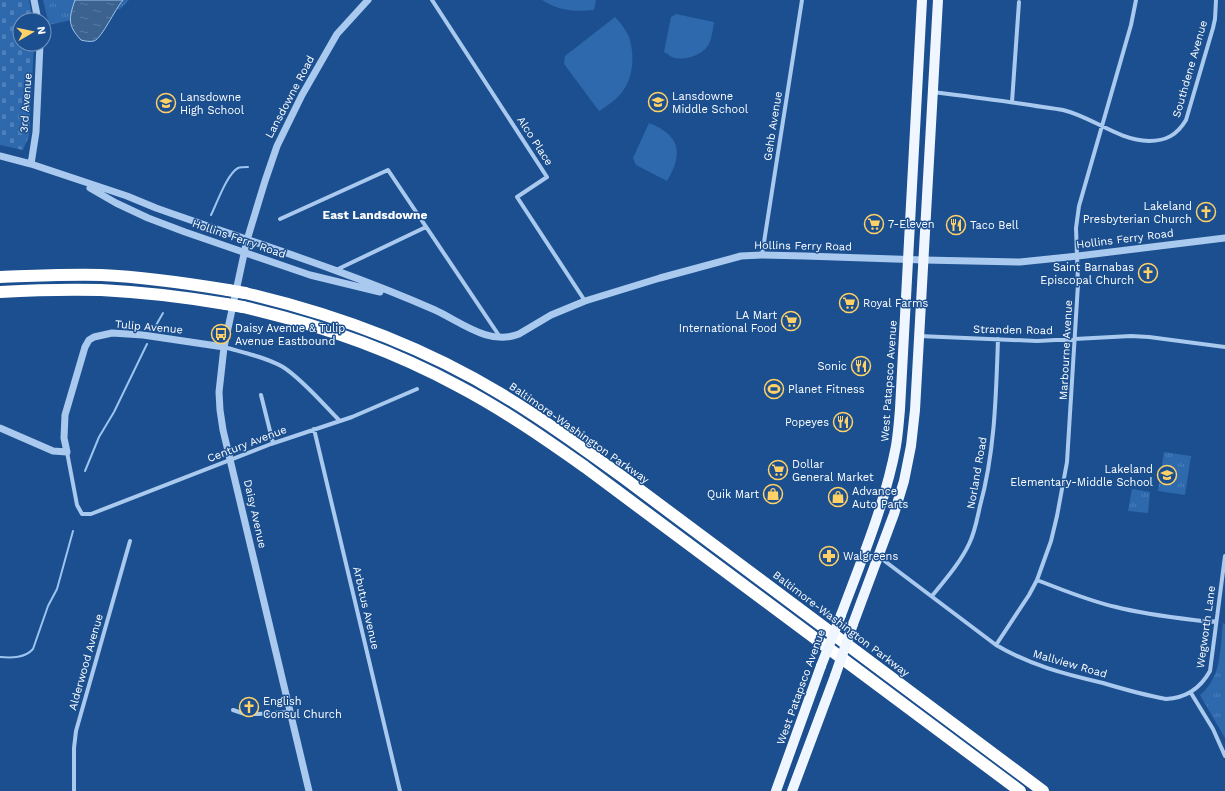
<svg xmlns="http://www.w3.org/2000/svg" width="1225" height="791" font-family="'Work Sans',sans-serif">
<defs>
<pattern id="grass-tufts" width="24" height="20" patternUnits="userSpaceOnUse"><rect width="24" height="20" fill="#2e69ad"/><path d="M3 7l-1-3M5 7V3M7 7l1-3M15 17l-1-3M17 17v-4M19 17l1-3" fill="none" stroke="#4d80b9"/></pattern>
<pattern id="cemetery-stones" width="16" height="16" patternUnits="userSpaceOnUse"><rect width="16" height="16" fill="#2e69ad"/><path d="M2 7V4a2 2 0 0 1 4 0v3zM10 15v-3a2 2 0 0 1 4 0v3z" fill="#4d80b9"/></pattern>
<pattern id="water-ripples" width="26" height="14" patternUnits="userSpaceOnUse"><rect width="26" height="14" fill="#3c6290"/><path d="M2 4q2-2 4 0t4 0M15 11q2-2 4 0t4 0" fill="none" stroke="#597aa1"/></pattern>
</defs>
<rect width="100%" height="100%" fill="#1b4f8f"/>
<path fill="url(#grass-tufts)" d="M 43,0 L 129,0 L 120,9 L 49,25 Z
M 1164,452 L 1191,456 L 1185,495 L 1158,491 Z
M 1132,489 L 1150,492 L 1148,513 L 1128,511 Z
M 1223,623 L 1225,624 L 1225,738 L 1200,695 C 1222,677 1220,649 1223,623 Z"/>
<path fill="url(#cemetery-stones)" d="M 0,0 L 29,0 L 33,20 L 20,20 L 20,44 L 34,44 L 29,136 L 23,150 L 0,145 Z"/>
<path fill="#2e69ad" d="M 542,0 L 596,0 L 594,10 C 575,12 559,11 542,0 Z
M 676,14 L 714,22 C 713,28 712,38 709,44 C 703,55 684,62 672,57 C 669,56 667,53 664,52 L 671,17 Z
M 615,17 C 620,22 626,30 629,37 C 634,52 634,72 626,86 C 620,97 609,105 599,111 L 564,64 L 565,56 Z
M 649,123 C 680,135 684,153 667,181 L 636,165 L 633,158 Z"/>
<path fill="url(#water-ripples)" stroke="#9cc4f0" d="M 75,0 L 123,0 C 115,9 102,38 94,41 C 90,42 85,41 81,40 C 67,25 69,18 75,0 Z"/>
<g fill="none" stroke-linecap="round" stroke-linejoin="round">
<path stroke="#9cc4f0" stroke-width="2" d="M 211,215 C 217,203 227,174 238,168 C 241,167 245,167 248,167
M 155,327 L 163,313
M 85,471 L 99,437 L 114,412 L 147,344
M 0,657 C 12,658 25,658 33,649 L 48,606 L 57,589 L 73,531"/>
<path stroke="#a9c9ee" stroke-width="4" d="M 432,0 L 547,177 L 517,197 L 585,301
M 933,92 C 965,96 998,100 1030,105 C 1041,107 1052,108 1063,110 C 1093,117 1117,140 1149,141 C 1166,141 1177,135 1186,120 L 1213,28 L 1215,19 L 1216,0
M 1012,102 L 1019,2
M 280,219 L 388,170 L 500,337
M 762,255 L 802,0
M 336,270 L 426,227
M 919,336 L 1037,341 L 1131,336 L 1149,337 L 1225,347
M 224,347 C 245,353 265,357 283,367 C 302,379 324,405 340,421
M 261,395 L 273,443
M 314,429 L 400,791
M 67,452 L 77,505 L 82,514 L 91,514 L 271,444 L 352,417 L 417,389
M 878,556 L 996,645 C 1030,665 1064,674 1103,683 C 1123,689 1144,695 1166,699 C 1186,698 1200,689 1210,671 L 1225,556
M 1037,580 C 1063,590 1089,601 1116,607 C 1147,615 1178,618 1210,622 L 1216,621
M 932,596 C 945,580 960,563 969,544 C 975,532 977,519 980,506 C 995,451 996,396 998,339
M 996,645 L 1029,595 L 1037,580 L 1051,541 L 1057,516 L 1067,462 L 1078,284 L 1076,228 L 1079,206 L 1131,25 L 1136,0
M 1191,693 L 1213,729 L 1225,756
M 233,710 L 245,714 L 258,714 L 290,712
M 74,791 L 74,748 L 76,731 L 130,541"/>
<path stroke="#a9c9ee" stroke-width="7" d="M 34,0 L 38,20
M 0,156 L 31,164 L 127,196 L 156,208 C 249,241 344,270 435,310 C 461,322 489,346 519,334 L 551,315 L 585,301 L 660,278 L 741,256 L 762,255 L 805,256 L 924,260 L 1020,262 L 1078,256 L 1225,238
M 31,164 L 36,132 L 40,44
M 90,188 L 116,203 L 148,218 L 185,232 L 310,275 L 380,292
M 0,428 L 53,451 L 67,452 L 64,438 L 65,415 L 85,347 L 89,340 L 94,337 L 112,333 L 143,335 L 224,347
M 309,791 L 223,430 L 220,410 L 219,392 L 224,347 L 247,240 L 265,181 L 277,146 L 302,95 L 337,34 L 368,0"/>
<path stroke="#f0f6ff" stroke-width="10" d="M 841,615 C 862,559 885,504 896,446 C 898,434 899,421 900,409 L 922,0
M 853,624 L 894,514 L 904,481 L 911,446 L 915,410 L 938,0
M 776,791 L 821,666
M 792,791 L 835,676"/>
<path stroke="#fff" stroke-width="12" d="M 0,277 C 34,276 67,274 101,275 C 144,277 186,283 228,290
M 0,292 C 34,290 67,289 101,290 C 143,292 184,297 226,304
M 245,293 C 335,314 422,346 501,394 C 544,420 584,449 624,478 L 1043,791
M 243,307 C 317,324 390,349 458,386 C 502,409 544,438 585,467 L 1020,791"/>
<path stroke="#f0f6ff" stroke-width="10" d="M 821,666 L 841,615
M 835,676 L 853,624"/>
<path stroke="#fff" stroke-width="12" d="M 228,290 L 245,293
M 226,304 L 243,307"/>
</g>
<defs>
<symbol id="school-ring" viewBox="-11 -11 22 22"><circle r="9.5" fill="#1b4f8f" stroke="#ffd166" stroke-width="1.5"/><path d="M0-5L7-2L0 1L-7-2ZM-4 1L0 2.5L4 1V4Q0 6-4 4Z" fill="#ffd166"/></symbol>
<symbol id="church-ring" viewBox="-11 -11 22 22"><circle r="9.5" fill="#1b4f8f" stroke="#ffd166" stroke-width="1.5"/><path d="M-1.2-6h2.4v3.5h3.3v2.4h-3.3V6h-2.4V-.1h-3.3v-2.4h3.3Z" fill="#ffd166"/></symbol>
<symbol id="supermarket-ring" viewBox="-11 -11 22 22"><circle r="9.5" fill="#1b4f8f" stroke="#ffd166" stroke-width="1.5"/><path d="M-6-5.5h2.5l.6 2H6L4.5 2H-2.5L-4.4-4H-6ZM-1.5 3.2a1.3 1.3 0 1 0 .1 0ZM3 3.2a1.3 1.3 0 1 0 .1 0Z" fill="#ffd166"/></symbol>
<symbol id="restaurant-ring" viewBox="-11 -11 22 22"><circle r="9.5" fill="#1b4f8f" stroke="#ffd166" stroke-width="1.5"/><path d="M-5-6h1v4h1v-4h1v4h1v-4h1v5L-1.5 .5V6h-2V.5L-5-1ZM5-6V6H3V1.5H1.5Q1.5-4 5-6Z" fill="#ffd166"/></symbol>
<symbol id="bus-ring" viewBox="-11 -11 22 22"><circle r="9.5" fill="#1b4f8f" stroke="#ffd166" stroke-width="1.5"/><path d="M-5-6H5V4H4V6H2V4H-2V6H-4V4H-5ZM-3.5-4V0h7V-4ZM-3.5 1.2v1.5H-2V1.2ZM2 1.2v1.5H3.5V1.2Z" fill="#ffd166"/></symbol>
<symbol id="stadium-ring" viewBox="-11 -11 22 22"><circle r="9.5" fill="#1b4f8f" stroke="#ffd166" stroke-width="1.5"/><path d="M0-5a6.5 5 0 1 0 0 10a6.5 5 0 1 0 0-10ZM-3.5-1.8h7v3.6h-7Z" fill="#ffd166"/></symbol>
<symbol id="shop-ring" viewBox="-11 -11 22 22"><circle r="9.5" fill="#1b4f8f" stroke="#ffd166" stroke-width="1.5"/><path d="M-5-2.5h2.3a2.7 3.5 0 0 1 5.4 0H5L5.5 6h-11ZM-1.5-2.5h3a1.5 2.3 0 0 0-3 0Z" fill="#ffd166"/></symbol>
<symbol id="pharmacy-ring" viewBox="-11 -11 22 22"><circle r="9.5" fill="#1b4f8f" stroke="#ffd166" stroke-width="1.5"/><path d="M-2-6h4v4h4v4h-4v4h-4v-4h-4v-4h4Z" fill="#ffd166"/></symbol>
</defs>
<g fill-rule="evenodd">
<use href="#school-ring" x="647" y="91" width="22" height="22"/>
<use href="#school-ring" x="155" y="92" width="22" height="22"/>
<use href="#church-ring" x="1195" y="201" width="22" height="22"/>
<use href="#supermarket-ring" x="863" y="213" width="22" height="22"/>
<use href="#restaurant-ring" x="945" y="214" width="22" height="22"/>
<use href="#church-ring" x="1137" y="262" width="22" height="22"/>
<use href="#supermarket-ring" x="838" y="292" width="22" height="22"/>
<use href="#supermarket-ring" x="780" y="310" width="22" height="22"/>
<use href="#bus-ring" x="210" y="323" width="22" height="22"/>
<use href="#restaurant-ring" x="850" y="355" width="22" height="22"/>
<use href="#stadium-ring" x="763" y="378" width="22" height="22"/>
<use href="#restaurant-ring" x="832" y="411" width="22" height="22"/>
<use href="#supermarket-ring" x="767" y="459" width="22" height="22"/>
<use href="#school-ring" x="1156" y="464" width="22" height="22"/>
<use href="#shop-ring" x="762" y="483" width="22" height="22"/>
<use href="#shop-ring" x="827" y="486" width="22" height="22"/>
<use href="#pharmacy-ring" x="818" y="545" width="22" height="22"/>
<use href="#church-ring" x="238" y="696" width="22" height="22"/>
</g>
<g text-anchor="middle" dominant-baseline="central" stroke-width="3" stroke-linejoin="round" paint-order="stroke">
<g font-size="11" fill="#fff" stroke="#1b4f8f">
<text transform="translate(1190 69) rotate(-74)">Southdene Avenue</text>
<text transform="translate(290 97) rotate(-62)">Lansdowne Road</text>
<text transform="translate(26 103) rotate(-86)">3rd Avenue</text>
<text transform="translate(773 126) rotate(-81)">Gehb Avenue</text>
<text transform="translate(535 141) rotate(57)">Alco Place</text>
<text transform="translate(239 239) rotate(19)">Hollins Ferry Road</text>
<text transform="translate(1125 239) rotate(-7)">Hollins Ferry Road</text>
<text transform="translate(803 246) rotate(1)">Hollins Ferry Road</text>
<text transform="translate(149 327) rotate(5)">Tulip Avenue</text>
<text transform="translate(1013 330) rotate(1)">Stranden Road</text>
<text transform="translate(1066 350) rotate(-87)">Marbourne Avenue</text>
<text transform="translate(889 381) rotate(-86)">West Patapsco Avenue</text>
<text transform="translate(579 433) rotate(35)">Baltimore-Washington Parkway</text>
<text transform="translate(247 444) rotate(-21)">Century Avenue</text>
<text transform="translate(977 473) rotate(-80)">Norland Road</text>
<text transform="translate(255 514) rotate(77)">Daisy Avenue</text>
<text transform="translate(366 608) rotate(77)">Arbutus Avenue</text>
<text transform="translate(841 624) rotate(37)">Baltimore-Washington Parkway</text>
<text transform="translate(1206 627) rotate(-82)">Wegworth Lane</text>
<text transform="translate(86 662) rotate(-74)">Alderwood Avenue</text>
<text transform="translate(1070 664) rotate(16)">Mallview Road</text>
<text transform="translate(801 687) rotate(-70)">West Patapsco Avenue</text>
</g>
<g font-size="11" fill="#fff" stroke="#1b4f8f" text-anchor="start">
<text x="672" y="96">Lansdowne<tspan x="672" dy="13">Middle School</tspan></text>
<text x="180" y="97">Lansdowne<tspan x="180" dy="13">High School</tspan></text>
<text x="1192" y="206" text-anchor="end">Lakeland<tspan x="1192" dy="13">Presbyterian Church</tspan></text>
<text x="888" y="224">7-Eleven</text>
<text x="970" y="225">Taco Bell</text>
<text x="1134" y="267" text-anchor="end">Saint Barnabas<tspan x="1134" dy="13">Episcopal Church</tspan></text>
<text x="863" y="303">Royal Farms</text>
<text x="777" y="315" text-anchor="end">LA Mart<tspan x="777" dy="13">International Food</tspan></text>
<text x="235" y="328">Daisy Avenue &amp; Tulip<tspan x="235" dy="13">Avenue Eastbound</tspan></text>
<text x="847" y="366" text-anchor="end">Sonic</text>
<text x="788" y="389">Planet Fitness</text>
<text x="829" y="422" text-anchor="end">Popeyes</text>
<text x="792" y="464">Dollar<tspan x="792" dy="13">General Market</tspan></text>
<text x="1153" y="469" text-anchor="end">Lakeland<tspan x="1153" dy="13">Elementary-Middle School</tspan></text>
<text x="852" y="491">Advance<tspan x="852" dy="13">Auto Parts</tspan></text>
<text x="759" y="494" text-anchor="end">Quik Mart</text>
<text x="843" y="556">Walgreens</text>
<text x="263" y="701">English<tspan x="263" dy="13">Consul Church</tspan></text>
</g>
<g font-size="12" font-weight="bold" fill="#fff" stroke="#1b4f8f">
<text x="375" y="215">East Landsdowne</text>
</g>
</g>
<g transform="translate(32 32) rotate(81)"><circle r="19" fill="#1b4f8f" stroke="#7695bc"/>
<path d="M0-3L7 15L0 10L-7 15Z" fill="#ffd166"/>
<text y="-6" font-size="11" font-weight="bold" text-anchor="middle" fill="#ffffff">N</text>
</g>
</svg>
